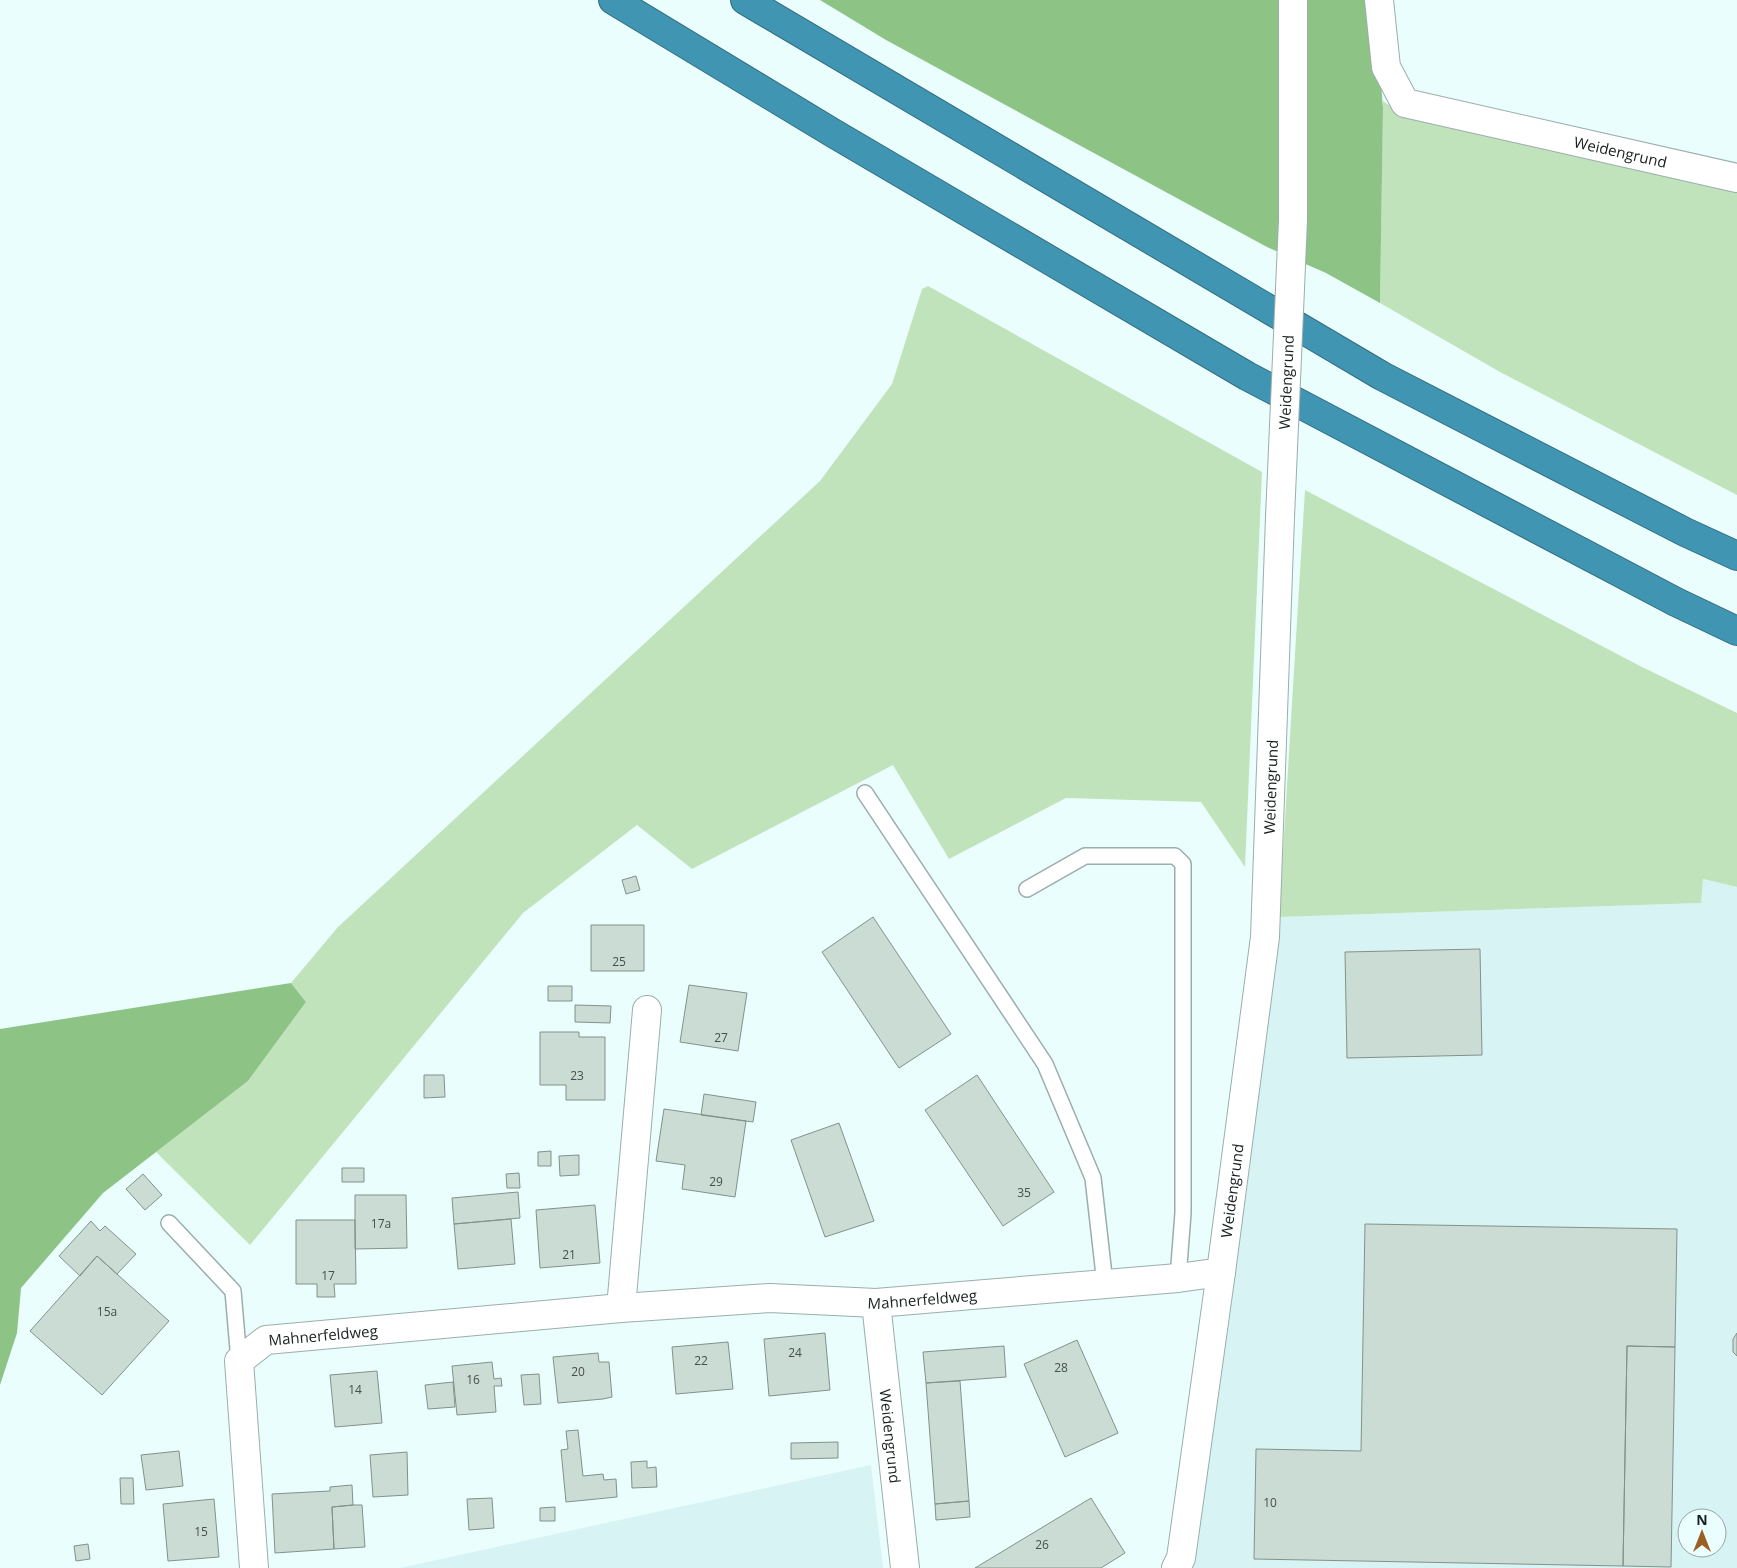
<svg xmlns="http://www.w3.org/2000/svg" width="1737" height="1568" font-family="'Open Sans',sans-serif">
<rect width="100%" height="100%" fill="#eafefd"/>
<path fill="#d7f3f3" fill-rule="evenodd" d="M 1703,879 L 1737,887 L 1737,1568 L 1186,1568 L 1189,1563 L 1246,1195 L 1279,917 L 1700,903 ZM 1687,1518 L 1717,1518 L 1717,1548 L 1687,1548 Z
M 871,1465 L 883,1568 L 400,1568 Z"/>
<path fill="#c1e3bc" d="M 1383,101 L 1401,113 L 1737,190 L 1737,495 L 1500,372 L 1380,303 Z
M 928,286 L 1262,472 L 1245,867 L 1201,802 L 1066,798 L 949,859 L 893,765 L 692,869 L 637,825 L 523,913 L 250,1245 L 156,1152 L 248,1081 L 306,1002 L 291,983 L 338,927 L 820,481 L 892,384 L 922,289 Z
M 1305,490 L 1640,666 L 1737,713 L 1737,887 L 1703,879 L 1701,903 L 1279,917 Z"/>
<path fill="#8dc385" d="M 820,0 L 1374,0 L 1383,108 L 1380,303 L 1326,273 L 1267,247 L 886,40 Z
M 291,983 L 306,1002 L 248,1081 L 103,1193 L 21,1288 L 17,1333 L 0,1385 L 0,1029 Z"/>
<path fill="#cbdcd4" stroke="#82928b" d="M 636,876 L 640,890 L 626,894 L 622,880 Z
M 873,917 L 951,1034 L 899,1068 L 822,952 Z
M 591,925 L 644,925 L 644,971 L 591,971 Z
M 1480,949 L 1482,1055 L 1347,1058 L 1345,952 Z
M 689,985 L 747,993 L 738,1051 L 680,1042 Z
M 548,986 L 572,986 L 572,1001 L 548,1001 Z
M 575,1005 L 611,1006 L 610,1023 L 575,1022 Z
M 540,1032 L 579,1032 L 579,1037 L 605,1037 L 605,1100 L 566,1100 L 566,1085 L 540,1085 Z
M 424,1075 L 444,1075 L 445,1097 L 424,1098 Z
M 977,1075 L 1054,1192 L 1003,1226 L 925,1110 Z
M 704,1094 L 756,1102 L 753,1122 L 701,1115 Z
M 664,1109 L 746,1121 L 735,1197 L 682,1189 L 685,1165 L 656,1161 Z
M 839,1123 L 874,1221 L 825,1237 L 791,1140 Z
M 551,1151 L 551,1166 L 538,1166 L 538,1152 Z
M 579,1155 L 579,1175 L 560,1176 L 559,1156 Z
M 342,1168 L 364,1168 L 364,1182 L 342,1182 Z
M 519,1173 L 520,1188 L 507,1188 L 506,1174 Z
M 143,1174 L 162,1195 L 145,1210 L 126,1189 Z
M 518,1192 L 520,1218 L 454,1224 L 452,1198 Z
M 355,1195 L 406,1195 L 407,1248 L 355,1249 Z
M 595,1205 L 600,1263 L 540,1268 L 536,1210 Z
M 511,1219 L 515,1264 L 458,1269 L 454,1224 Z
M 296,1220 L 355,1220 L 356,1284 L 334,1284 L 335,1297 L 317,1297 L 317,1284 L 296,1284 Z
M 91,1221 L 100,1231 L 105,1226 L 136,1254 L 117,1274 L 97,1256 L 80,1276 L 59,1256 Z
M 1365,1224 L 1677,1229 L 1675,1347 L 1627,1346 L 1623,1566 L 1254,1559 L 1256,1449 L 1361,1451 Z
M 97,1256 L 169,1321 L 102,1395 L 30,1331 Z
M 825,1333 L 830,1390 L 769,1396 L 764,1339 Z
M 1737,1333 L 1737,1356 L 1733,1352 L 1733,1339 Z
M 1077,1340 L 1118,1433 L 1065,1457 L 1024,1364 Z
M 728,1342 L 733,1389 L 676,1394 L 672,1347 Z
M 1004,1346 L 1006,1377 L 926,1383 L 923,1352 Z
M 1627,1346 L 1675,1347 L 1671,1567 L 1623,1566 Z
M 598,1353 L 599,1362 L 609,1362 L 612,1397 L 603,1399 L 558,1403 L 553,1357 Z
M 492,1362 L 494,1379 L 501,1378 L 502,1386 L 494,1386 L 496,1412 L 457,1415 L 452,1366 Z
M 377,1371 L 382,1423 L 335,1427 L 330,1375 Z
M 539,1374 L 541,1404 L 524,1405 L 521,1375 Z
M 960,1381 L 969,1501 L 935,1504 L 926,1383 Z
M 453,1382 L 455,1407 L 428,1409 L 425,1385 Z
M 578,1430 L 583,1476 L 603,1474 L 604,1480 L 616,1479 L 617,1497 L 566,1502 L 561,1450 L 568,1449 L 566,1431 Z
M 838,1442 L 838,1458 L 791,1459 L 791,1443 Z
M 179,1451 L 183,1486 L 146,1490 L 141,1455 Z
M 407,1452 L 408,1495 L 373,1497 L 370,1455 Z
M 647,1461 L 647,1468 L 656,1467 L 657,1487 L 632,1488 L 631,1462 Z
M 120,1478 L 133,1478 L 134,1504 L 121,1504 Z
M 352,1485 L 353,1505 L 332,1507 L 334,1549 L 275,1553 L 272,1494 L 330,1491 L 330,1487 Z
M 492,1498 L 494,1528 L 469,1530 L 467,1499 Z
M 1091,1498 L 1125,1553 L 1101,1568 L 975,1568 Z
M 214,1499 L 219,1557 L 168,1561 L 163,1504 Z
M 969,1501 L 970,1517 L 936,1520 L 935,1504 Z
M 353,1505 L 362,1505 L 365,1547 L 334,1549 L 332,1507 Z
M 555,1507 L 555,1521 L 540,1521 L 540,1508 Z
M 88,1544 L 90,1559 L 76,1561 L 74,1546 Z"/>
<g fill="none" stroke-linecap="round" stroke-linejoin="round">
<defs>
<path id="service" d="M 865,793 L 1045,1064 L 1093,1178 L 1105,1284
M 1027,889 L 1085,856 L 1175,856 L 1183,864 L 1183,1213 L 1178,1278
M 169,1223 L 233,1291 L 239,1361"/>
<g id="minor">
<path d="M 1293,0 L 1293,220"/>
<path id="s1" d="M 1379,0 L 1386,67 L 1405,103 L 1737,178"/>
<path id="s2" d="M 876,1303 L 905,1568"/>
<path d="M 621,1308 L 647,1010"/>
<path id="s3" d="M 254,1568 L 239,1361 L 266,1340 L 621,1308 L 770,1298 L 876,1303 L 1178,1278 L 1221,1272"/>
<path id="s4" d="M 1176,1568 L 1181,1558 L 1221,1272 L 1265,937 L 1280,517"/>
</g>
<path id="motorway" d="M 613,0 L 833,133 L 1247,376 L 1676,602 L 1737,631
M 745,0 L 1382,376 L 1685,532 L 1737,556"/>
</defs>
<use href="#service" stroke="#9badad" stroke-width="18"/>
<use href="#minor" stroke="#9badad" stroke-width="30"/>
<use href="#motorway" stroke="#326d7f" stroke-width="30"/>
<use href="#service" stroke="#fff" stroke-width="15"/>
<use href="#minor" stroke="#fff" stroke-width="28"/>
<use href="#motorway" stroke="#4096b2" stroke-width="28"/>
<defs>
<g id="minor-bridge">
<path id="s5" d="M 1280,517 L 1293,220"/>
</g>
</defs>
<use href="#minor-bridge" stroke="#9badad" stroke-width="30" stroke-linecap="butt"/>
<use href="#minor-bridge" stroke="#fff" stroke-width="28"/>
</g>
<g text-anchor="middle" dominant-baseline="central" stroke-width="5" stroke-linejoin="round" paint-order="stroke">
<g font-size="12" fill="#464f4d">
<text x="619" y="961">25</text>
<text x="721" y="1037">27</text>
<text x="577" y="1075">23</text>
<text x="716" y="1181">29</text>
<text x="1024" y="1192">35</text>
<text x="381" y="1223">17a</text>
<text x="569" y="1254">21</text>
<text x="328" y="1275">17</text>
<text x="107" y="1311">15a</text>
<text x="795" y="1352">24</text>
<text x="701" y="1360">22</text>
<text x="1061" y="1367">28</text>
<text x="578" y="1371">20</text>
<text x="473" y="1379">16</text>
<text x="355" y="1389">14</text>
<text x="1270" y="1502">10</text>
<text x="201" y="1531">15</text>
<text x="1042" y="1544">26</text>
</g>
<g font-size="15" fill="#192020" stroke="#eafefd">
<text stroke="none"><textPath href="#s1" startOffset="329">Weidengrund</textPath></text>
<text stroke="none"><textPath href="#s5" startOffset="135">Weidengrund</textPath></text>
<text stroke="none"><textPath href="#s4" startOffset="788">Weidengrund</textPath></text>
<text stroke="none"><textPath href="#s4" startOffset="382">Weidengrund</textPath></text>
<text stroke="none"><textPath href="#s3" startOffset="900">Mahnerfeldweg</textPath></text>
<text stroke="none"><textPath href="#s3" startOffset="299">Mahnerfeldweg</textPath></text>
<text stroke="none"><textPath href="#s2" startOffset="134">Weidengrund</textPath></text>
</g>
</g>
<g transform="translate(1702 1533)"><circle r="24" fill="#eafefd" stroke="#96a5a5"/>
<path d="M0-4L9 19L0 12L-9 19Z" fill="#9c5f23"/>
<text y="-8" font-size="14" font-weight="bold" text-anchor="middle" fill="#192020">N</text>
</g>
</svg>
